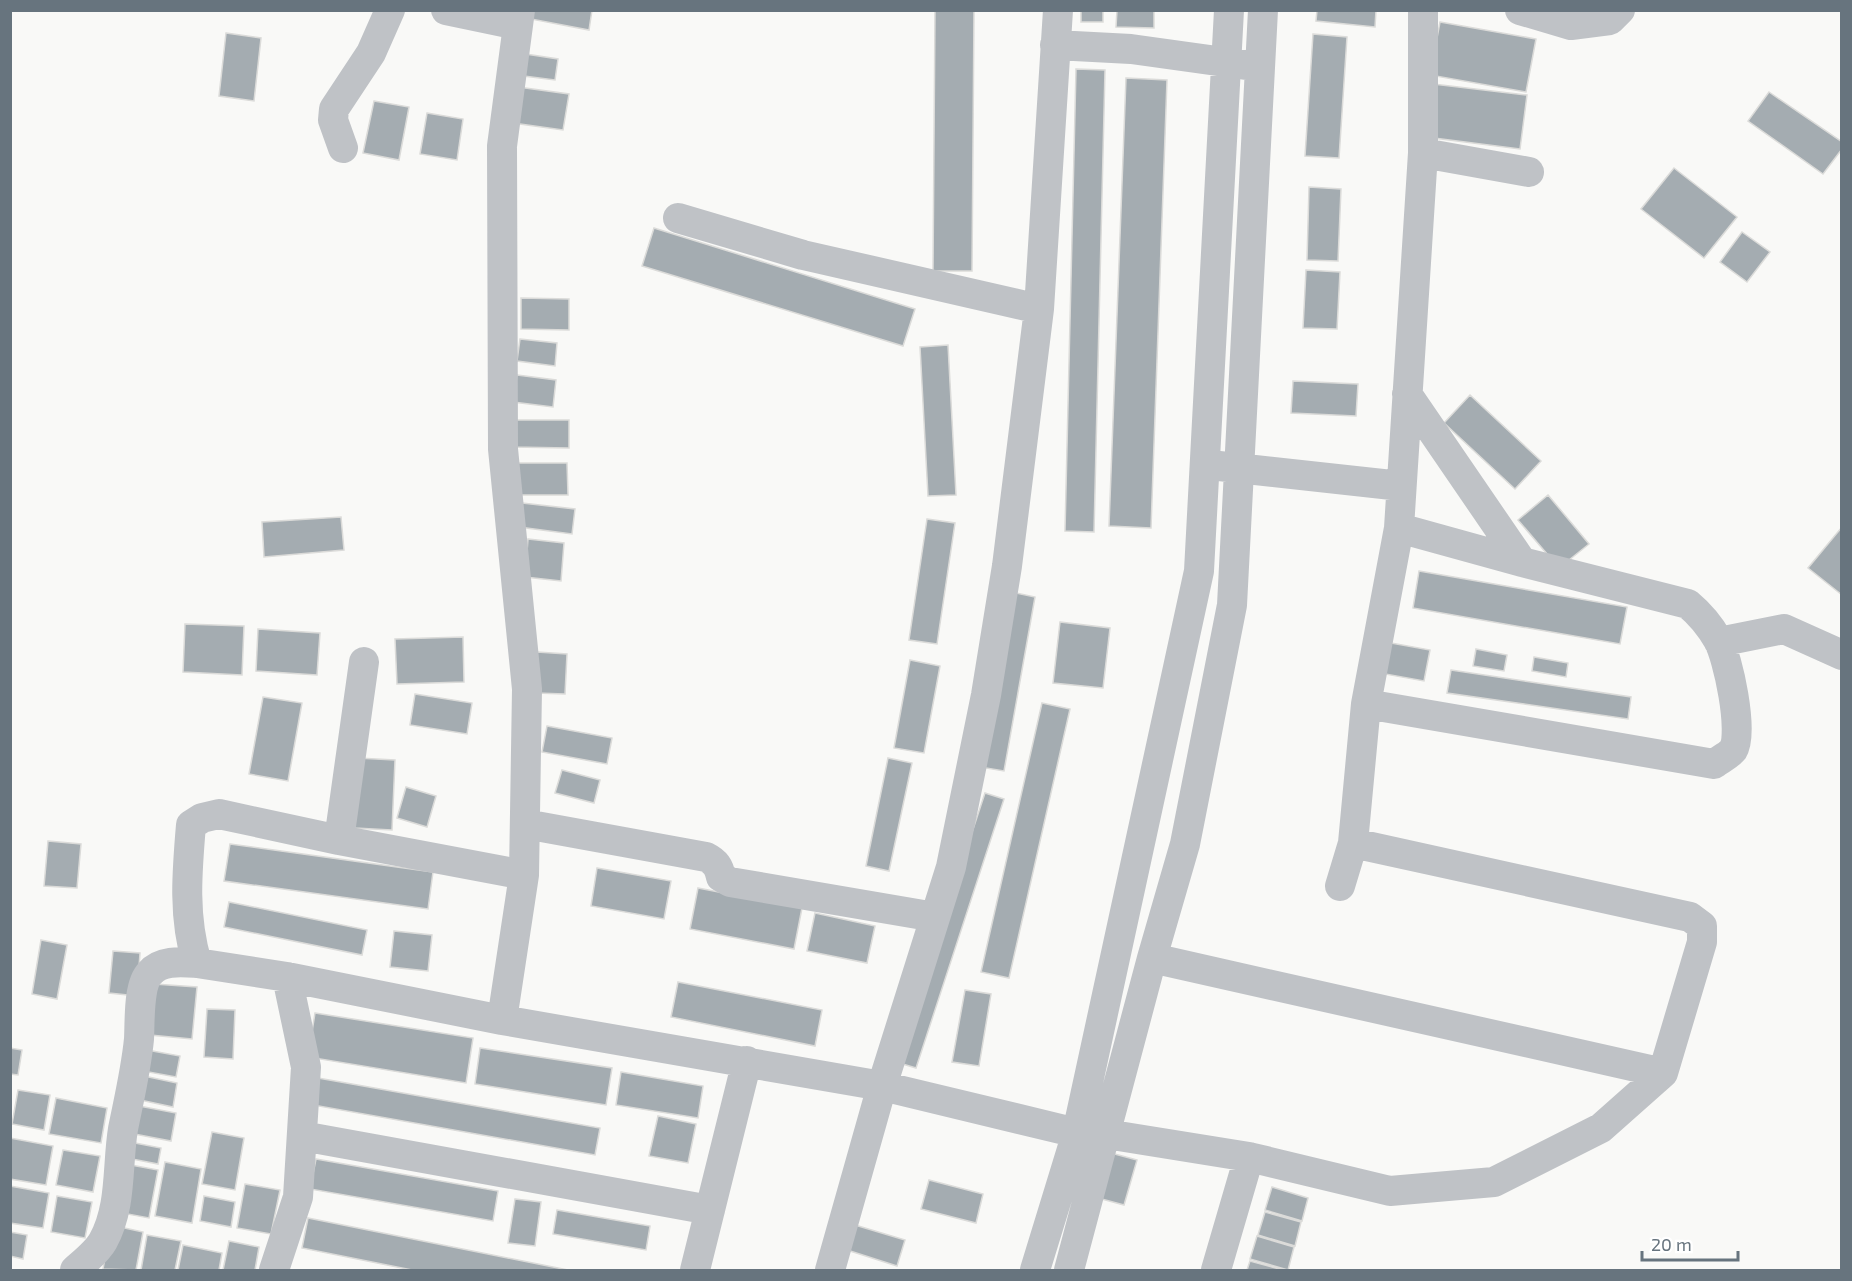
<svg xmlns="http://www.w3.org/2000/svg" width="1852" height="1281" font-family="'Exo 2',sans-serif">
<rect width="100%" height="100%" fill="#f9f9f7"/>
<path fill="#a4acb1" stroke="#dbdbd9" stroke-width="1.5" d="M 532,10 L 592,10 L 589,30 L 531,19 Z
M 935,10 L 974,10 L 972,271 L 933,271 Z
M 1081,10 L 1103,10 L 1103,22 L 1081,22 Z
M 1117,10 L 1154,10 L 1154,28 L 1116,27 Z
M 1317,10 L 1376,10 L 1375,27 L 1316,21 Z
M 1440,22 L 1536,39 L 1526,92 L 1430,75 Z
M 226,33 L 261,38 L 254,101 L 219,96 Z
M 1313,34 L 1347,37 L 1339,158 L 1305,156 Z
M 519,53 L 558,59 L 555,80 L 516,75 Z
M 1076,69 L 1105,70 L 1094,532 L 1065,531 Z
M 1126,78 L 1167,80 L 1151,528 L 1109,526 Z
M 1433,84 L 1527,95 L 1520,149 L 1426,137 Z
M 518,87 L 569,94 L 563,130 L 513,123 Z
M 1769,92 L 1842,142 L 1842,149 L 1823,174 L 1748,121 Z
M 374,101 L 409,107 L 399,160 L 363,153 Z
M 427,113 L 463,119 L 457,160 L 420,154 Z
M 1674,168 L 1737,217 L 1704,258 L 1641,209 Z
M 1309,187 L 1341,189 L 1338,261 L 1307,260 Z
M 654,228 L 915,309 L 903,346 L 642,266 Z
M 1742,232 L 1770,252 L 1747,282 L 1720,262 Z
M 1306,270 L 1340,272 L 1337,329 L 1303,328 Z
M 521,298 L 569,299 L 569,330 L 521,329 Z
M 520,339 L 557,343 L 555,366 L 517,361 Z
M 948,345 L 956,495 L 928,496 L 920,347 Z
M 517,375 L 556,380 L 553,407 L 513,402 Z
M 1293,381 L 1358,384 L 1356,416 L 1291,413 Z
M 1470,395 L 1541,461 L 1515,489 L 1444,423 Z
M 513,420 L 569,420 L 569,448 L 513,447 Z
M 513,463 L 567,463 L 568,495 L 514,495 Z
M 1548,495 L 1589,544 L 1559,568 L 1518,520 Z
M 522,503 L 575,509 L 572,534 L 519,527 Z
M 341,517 L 344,550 L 264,557 L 262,522 Z
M 927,519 L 955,523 L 937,644 L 909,640 Z
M 1842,527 L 1842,595 L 1808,568 Z
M 528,539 L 564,543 L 561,581 L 525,577 Z
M 1419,571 L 1627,607 L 1620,644 L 1413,608 Z
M 1011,592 L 1035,597 L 1004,771 L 980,767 Z
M 1060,622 L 1110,628 L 1103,688 L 1053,683 Z
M 185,624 L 244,626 L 242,675 L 183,672 Z
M 258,629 L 320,633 L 317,675 L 256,671 Z
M 463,637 L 464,682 L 397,684 L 395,639 Z
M 1380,641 L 1430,650 L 1424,681 L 1374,672 Z
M 1476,649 L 1507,655 L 1504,671 L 1473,666 Z
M 537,652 L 567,654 L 565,694 L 536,693 Z
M 1534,657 L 1568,663 L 1566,677 L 1532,671 Z
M 910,660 L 940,666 L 924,753 L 894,748 Z
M 1451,670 L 1631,697 L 1628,719 L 1447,693 Z
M 415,694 L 472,703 L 467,734 L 410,725 Z
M 263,697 L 302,703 L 288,781 L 249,774 Z
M 1042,703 L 1070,709 L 1009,978 L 981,972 Z
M 547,726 L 612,738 L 607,764 L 542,752 Z
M 357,758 L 395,760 L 392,830 L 355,828 Z
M 888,758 L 912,763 L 889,871 L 866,866 Z
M 562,770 L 600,780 L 594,803 L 555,793 Z
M 406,787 L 436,796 L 427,827 L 397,818 Z
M 985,793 L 1004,799 L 916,1068 L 896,1062 Z
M 48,841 L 81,844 L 77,888 L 44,886 Z
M 230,844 L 433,872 L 428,909 L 224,881 Z
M 597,868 L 671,881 L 664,919 L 591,906 Z
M 698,888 L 802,908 L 794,949 L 690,929 Z
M 229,902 L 367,930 L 362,955 L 224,927 Z
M 815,913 L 875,926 L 867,963 L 807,951 Z
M 394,931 L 432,935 L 428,971 L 390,967 Z
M 41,940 L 67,945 L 57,999 L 32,994 Z
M 113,951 L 140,953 L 137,996 L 109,993 Z
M 678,982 L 822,1010 L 815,1046 L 671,1017 Z
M 154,984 L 197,987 L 192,1039 L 150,1035 Z
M 965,990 L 991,994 L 979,1066 L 952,1062 Z
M 207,1009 L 235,1010 L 233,1059 L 204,1057 Z
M 315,1013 L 473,1038 L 466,1083 L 308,1057 Z
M 10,1048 L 22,1050 L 18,1075 L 10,1074 Z
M 480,1048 L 612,1068 L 606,1105 L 475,1084 Z
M 147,1050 L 180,1056 L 176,1077 L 143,1071 Z
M 621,1072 L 703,1086 L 698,1118 L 616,1105 Z
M 144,1076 L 177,1083 L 173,1107 L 140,1100 Z
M 318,1078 L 600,1128 L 595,1155 L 313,1105 Z
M 18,1090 L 50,1095 L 44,1130 L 12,1124 Z
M 56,1098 L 107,1108 L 101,1143 L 49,1134 Z
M 134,1105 L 176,1113 L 171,1141 L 129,1133 Z
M 658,1116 L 696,1124 L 688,1163 L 649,1156 Z
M 212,1132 L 244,1138 L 235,1190 L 202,1184 Z
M 10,1138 L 53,1146 L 46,1185 L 10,1179 Z
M 135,1143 L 161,1148 L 158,1164 L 132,1159 Z
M 63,1150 L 100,1156 L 93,1192 L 56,1185 Z
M 1111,1153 L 1137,1160 L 1124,1205 L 1098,1198 Z
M 316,1159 L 498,1191 L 493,1221 L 310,1189 Z
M 165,1162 L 201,1169 L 192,1223 L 155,1216 Z
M 131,1165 L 158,1170 L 149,1218 L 122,1213 Z
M 929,1180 L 983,1194 L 976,1223 L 921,1209 Z
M 245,1184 L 280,1190 L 271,1234 L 237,1228 Z
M 10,1186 L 49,1193 L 43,1228 L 10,1223 Z
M 1272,1187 L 1308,1198 L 1302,1221 L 1265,1210 Z
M 57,1196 L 92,1202 L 85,1238 L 51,1232 Z
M 204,1196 L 235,1202 L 231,1227 L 200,1221 Z
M 515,1199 L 541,1202 L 535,1246 L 508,1243 Z
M 557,1210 L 650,1226 L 646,1250 L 553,1234 Z
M 1265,1212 L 1301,1222 L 1295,1246 L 1258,1235 Z
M 308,1218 L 568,1270 L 412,1270 L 302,1248 Z
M 111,1225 L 143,1232 L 136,1270 L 103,1269 Z
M 855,1225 L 905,1240 L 897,1266 L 847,1250 Z
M 10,1232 L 27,1235 L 23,1259 L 10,1256 Z
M 147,1235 L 181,1241 L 175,1270 L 141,1270 Z
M 1257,1236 L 1294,1247 L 1288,1270 L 1250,1259 Z
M 229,1241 L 259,1247 L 255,1270 L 223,1270 Z
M 183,1245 L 222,1253 L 219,1270 L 178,1270 Z
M 1250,1261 L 1283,1270 L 1247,1270 Z"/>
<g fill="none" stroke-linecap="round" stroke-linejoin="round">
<path stroke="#bfc2c6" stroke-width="30" d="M 446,10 L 518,25
M 520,10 L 502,146 L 503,449 L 527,689 L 524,875
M 1520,10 L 1571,25 L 1610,20 L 1620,10
M 1055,45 L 1131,49 L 1246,65
M 343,148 L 333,120 L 334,109 L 371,53 L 390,10
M 1423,153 L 1529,172
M 678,218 L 803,255 L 1039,309
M 1407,394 L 1522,562
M 1219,466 L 1401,486
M 1719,642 L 1784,629 L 1842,655
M 1366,704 L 1714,764 C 1719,760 1729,755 1733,750 C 1744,733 1728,657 1718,640 C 1710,626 1700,614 1688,604 L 1522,562 L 1399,528
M 525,824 L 706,857 C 716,862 719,867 721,877 L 730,882 L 935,917
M 339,840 L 364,662
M 1340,886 L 1353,843 L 1366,704 L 1399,528 L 1423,153 L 1423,10
M 1152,958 L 1663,1073
M 502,1020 L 524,875 L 339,840 L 219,814 L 202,818 L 191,825 C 187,872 183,917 197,963 L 287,977 L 502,1020 L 882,1086 L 1077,1133 L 1106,1134 L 1249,1157 L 1390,1191 L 1494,1182 L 1601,1128 L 1663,1073 L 1702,942 L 1702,926 L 1690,917 L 1353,843
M 302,1136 L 710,1210
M 75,1270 C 84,1262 97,1252 103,1241 C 122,1207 117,1165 123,1129 C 129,1099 136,1070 139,1039 C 140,1022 138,985 150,973 C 161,960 181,962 197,963
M 274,1270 L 298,1197 L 306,1067 L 287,977
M 695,1270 L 747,1061
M 830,1270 L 882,1086 L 951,867 L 986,695 L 1007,566 L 1039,309 L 1058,10
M 1035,1270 L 1077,1133 L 1199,571 L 1229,10
M 1069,1270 L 1152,958 L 1185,844 L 1232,605 L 1263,10
M 1216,1270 L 1249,1157"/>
</g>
<rect width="1852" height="1281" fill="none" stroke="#67747e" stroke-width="24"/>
<path d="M1642 1251v9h96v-9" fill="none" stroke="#67747e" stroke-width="3"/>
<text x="1651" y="1251" font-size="18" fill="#67747e" stroke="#ffffff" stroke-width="4.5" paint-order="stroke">20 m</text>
</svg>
